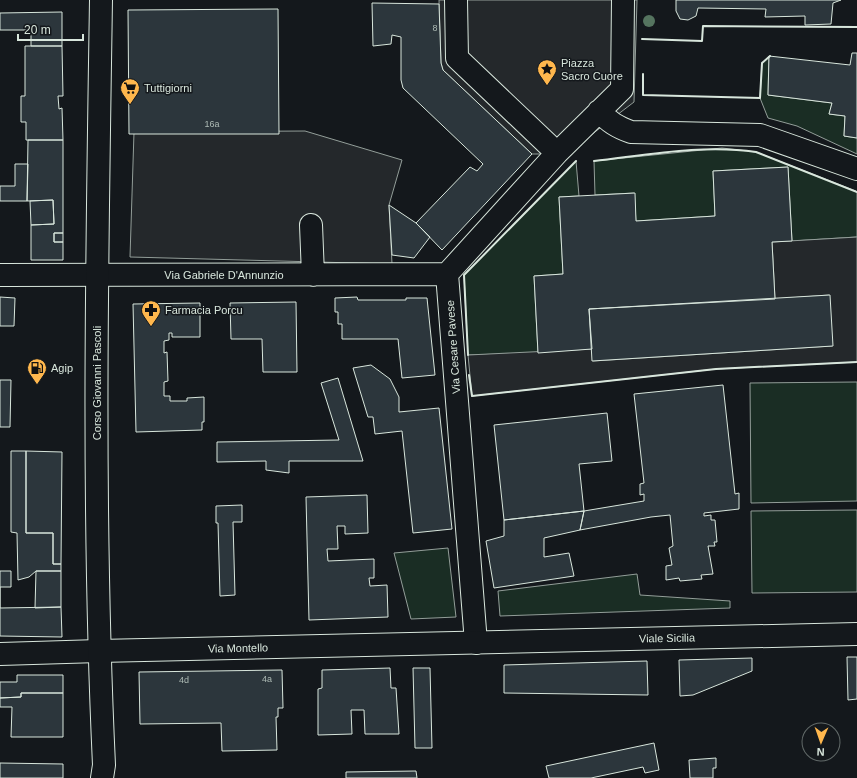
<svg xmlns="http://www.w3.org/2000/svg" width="857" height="778" font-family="Helvetica,sans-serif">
<rect width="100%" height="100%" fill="#14181c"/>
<path fill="#1a2d24" stroke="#939e99" d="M 769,56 L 768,95 L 832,103 L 829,114 L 845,116 L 844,136 L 857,138 L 857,154 L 797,126 L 768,118 L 760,98 L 762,63 Z
M 722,148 L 756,152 L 856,191 L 857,192 L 857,237 L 792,241 L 788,167 L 713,171 L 715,216 L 636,221 L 634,193 L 595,195 L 594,161 Z
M 576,161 L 579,196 L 559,197 L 563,274 L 534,276 L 538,353 L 468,355 L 464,275 Z
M 857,382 L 857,501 L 751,503 L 750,383 Z
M 857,510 L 857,592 L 752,593 L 751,511 Z
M 448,548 L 456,617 L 411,619 L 394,553 Z
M 637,574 L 640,595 L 730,601 L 730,608 L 500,616 L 498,591 Z"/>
<path fill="#24282b" stroke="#939e99" d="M 439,0 L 637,0 L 634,102 L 566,154 L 532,154 L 443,70 L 441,63 Z
M 305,131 L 402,160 L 389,205 L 392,264 L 130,257 L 134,132 Z
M 857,237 L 857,362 L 716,369 L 472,396 L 468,355 L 592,349 L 593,361 L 832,346 L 829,295 L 775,299 L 772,242 Z"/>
<path fill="#2c363c" stroke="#d8e6dc" d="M 676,0 L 841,0 L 833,3 L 831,24 L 805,25 L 805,16 L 765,17 L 766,9 L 698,8 L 696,16 L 688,20 L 680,19 L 676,11 Z
M 372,3 L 439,4 L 441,63 L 443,70 L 532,154 L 442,250 L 416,223 L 470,167 L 477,171 L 483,164 L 403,88 L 401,80 L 401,37 L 392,35 L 391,44 L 373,46 Z
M 278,9 L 279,134 L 129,134 L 128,10 Z
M 62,12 L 62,46 L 31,46 L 31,30 L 0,30 L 0,13 Z
M 25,46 L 62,46 L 63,96 L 58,96 L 59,109 L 62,108 L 63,140 L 26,140 L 26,122 L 21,122 L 21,96 L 25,96 Z
M 852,53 L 857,53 L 857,138 L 844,136 L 845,116 L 829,114 L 832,103 L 768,95 L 769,56 L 850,65 Z
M 28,140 L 63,140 L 63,233 L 54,233 L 54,242 L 63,242 L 63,260 L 31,260 L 31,225 L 54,224 L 53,200 L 27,201 Z
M 15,164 L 28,164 L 27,201 L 0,201 L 0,186 L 15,186 Z
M 788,167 L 792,241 L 772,242 L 775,299 L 589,309 L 592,349 L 538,353 L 534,276 L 563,274 L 559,197 L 635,193 L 636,221 L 715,216 L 713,171 Z
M 53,200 L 54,224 L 31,225 L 30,201 Z
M 389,205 L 416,223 L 430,237 L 414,258 L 392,255 Z
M 54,233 L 63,233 L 63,242 L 54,242 Z
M 830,295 L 833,346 L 592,361 L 589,309 Z
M 0,297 L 15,298 L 14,326 L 0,326 Z
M 357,297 L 358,300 L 406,300 L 406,298 L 427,298 L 435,375 L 402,378 L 398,339 L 342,339 L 342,324 L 338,324 L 338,312 L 335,312 L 335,298 Z
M 296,302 L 297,372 L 263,372 L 262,339 L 231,339 L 230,303 Z
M 200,303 L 200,337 L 172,337 L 172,333 L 169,333 L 169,340 L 164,341 L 164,353 L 167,352 L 168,381 L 164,382 L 164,396 L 170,396 L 170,401 L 187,401 L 187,398 L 204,397 L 204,422 L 202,422 L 202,430 L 136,432 L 133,304 Z
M 371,365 L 390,379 L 399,397 L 399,412 L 439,408 L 452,529 L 413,533 L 402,431 L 375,434 L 373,417 L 368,417 L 353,368 Z
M 338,378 L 363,461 L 289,461 L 289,473 L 266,470 L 266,461 L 217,462 L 217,442 L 339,440 L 321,383 Z
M 0,380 L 11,380 L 10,427 L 0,427 Z
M 723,385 L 735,494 L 739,493 L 739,509 L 704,513 L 704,516 L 711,515 L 711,520 L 715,520 L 717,542 L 714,542 L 715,546 L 708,546 L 713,574 L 701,575 L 702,579 L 680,581 L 679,578 L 666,580 L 666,566 L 672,565 L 669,548 L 673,546 L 670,515 L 651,517 L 580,530 L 584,511 L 644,501 L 644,494 L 640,495 L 640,484 L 644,483 L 634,394 Z
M 607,413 L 612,461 L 579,464 L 584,511 L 504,520 L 494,425 Z
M 11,451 L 26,451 L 26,533 L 53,533 L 53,564 L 61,564 L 61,571 L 36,571 L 29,577 L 18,580 L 17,533 L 11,532 Z
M 26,451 L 62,452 L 61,564 L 53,564 L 53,533 L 26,533 Z
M 367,495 L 368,533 L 345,534 L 345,526 L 337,526 L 338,549 L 327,549 L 328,561 L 374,559 L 374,578 L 369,578 L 370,586 L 387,585 L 388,617 L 309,620 L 306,497 Z
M 242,505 L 242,522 L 233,522 L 235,595 L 220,596 L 218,523 L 216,523 L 216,506 Z
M 584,511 L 580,530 L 544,538 L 544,557 L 569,553 L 574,576 L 494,588 L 486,541 L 504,536 L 504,520 Z
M 0,571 L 11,571 L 11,587 L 0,587 L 0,608 L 61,607 L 62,637 L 0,636 Z
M 36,571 L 61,571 L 61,607 L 35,608 Z
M 847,657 L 857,657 L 857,699 L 848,700 Z
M 752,658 L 752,671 L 693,695 L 680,696 L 679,660 Z
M 647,661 L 648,695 L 504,693 L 504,665 Z
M 390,668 L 391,688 L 396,688 L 399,734 L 365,734 L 364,710 L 351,710 L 352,734 L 318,735 L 318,689 L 322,688 L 322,670 Z
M 413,668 L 430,668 L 432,748 L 415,748 Z
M 282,670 L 283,708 L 278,708 L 278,717 L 276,717 L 277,750 L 222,751 L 221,723 L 140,724 L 139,672 Z
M 17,675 L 63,675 L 63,693 L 21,693 L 21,697 L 0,698 L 0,682 L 17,682 Z
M 21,693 L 63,693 L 63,737 L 11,737 L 12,707 L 0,707 L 0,698 L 21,697 Z
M 654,743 L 659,770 L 645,773 L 643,767 L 591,778 L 549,778 L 546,766 Z
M 716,758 L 716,768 L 713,768 L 713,778 L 690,778 L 689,760 Z
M 0,763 L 63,764 L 63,778 L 0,778 Z
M 416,771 L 417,778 L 346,778 L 346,772 Z"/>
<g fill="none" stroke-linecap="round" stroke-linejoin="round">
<defs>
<path id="minor" d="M 456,0 L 457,58 L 557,153
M 599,111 C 609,122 617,127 631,132 L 760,135 L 857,169
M 311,225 L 313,275
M 0,275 L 447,274
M 476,643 L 447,274 L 557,153 L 622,89 L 623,0
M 0,654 L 99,651"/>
<path id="major" d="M 101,0 C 97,255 92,510 104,765 L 102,778
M 99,651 L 857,634"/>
</defs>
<use href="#minor" stroke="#d8e6dc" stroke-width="24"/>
<use href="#major" stroke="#d8e6dc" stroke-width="24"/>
<use href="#minor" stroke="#14181c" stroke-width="22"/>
<use href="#major" stroke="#14181c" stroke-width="22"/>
<path stroke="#d8e6dc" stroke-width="2" d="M 642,39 L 702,41 L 703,26 L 857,27
M 643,74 L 643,95 L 760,98 L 762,63 L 770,56
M 594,161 C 647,155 703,144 756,152 L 857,192
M 468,355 L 464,275 L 576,161
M 469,375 L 472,396 L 716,369 L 857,362"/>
</g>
<circle fill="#55745f" cx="649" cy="21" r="6"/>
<defs>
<symbol id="sight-pin" viewBox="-11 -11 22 30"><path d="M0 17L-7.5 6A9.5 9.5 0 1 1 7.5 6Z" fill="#ffb74d" stroke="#14181c"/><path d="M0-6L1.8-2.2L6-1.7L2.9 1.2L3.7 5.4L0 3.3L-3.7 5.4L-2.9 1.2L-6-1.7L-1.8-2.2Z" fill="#111"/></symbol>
<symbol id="supermarket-pin" viewBox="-11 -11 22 30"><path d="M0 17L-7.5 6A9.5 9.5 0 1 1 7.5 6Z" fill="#ffb74d" stroke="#14181c"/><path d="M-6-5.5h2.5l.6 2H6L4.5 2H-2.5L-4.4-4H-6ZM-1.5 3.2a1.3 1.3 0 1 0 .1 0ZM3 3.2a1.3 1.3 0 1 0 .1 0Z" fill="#111"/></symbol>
<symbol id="pharmacy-pin" viewBox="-11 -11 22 30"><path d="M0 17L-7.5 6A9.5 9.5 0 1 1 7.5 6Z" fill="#ffb74d" stroke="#14181c"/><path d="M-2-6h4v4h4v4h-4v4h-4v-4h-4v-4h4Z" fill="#111"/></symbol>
<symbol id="fuel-pin" viewBox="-11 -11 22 30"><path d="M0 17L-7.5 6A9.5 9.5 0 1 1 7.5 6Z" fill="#ffb74d" stroke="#14181c"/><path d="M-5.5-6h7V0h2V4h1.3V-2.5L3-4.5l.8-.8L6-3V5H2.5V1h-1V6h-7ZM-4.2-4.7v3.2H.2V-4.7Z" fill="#111"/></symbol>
</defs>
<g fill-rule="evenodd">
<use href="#sight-pin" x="536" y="58" width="22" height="30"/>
<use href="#supermarket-pin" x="119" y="77" width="22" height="30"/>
<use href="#pharmacy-pin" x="140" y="299" width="22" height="30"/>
<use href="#fuel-pin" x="26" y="357" width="22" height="30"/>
</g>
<g text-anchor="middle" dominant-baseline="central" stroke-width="3" stroke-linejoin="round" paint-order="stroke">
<g font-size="9" fill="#adbab4">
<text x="435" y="28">8</text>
<text x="212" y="124">16a</text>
<text x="267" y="679">4a</text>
<text x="184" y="680">4d</text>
</g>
<g font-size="11" fill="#d8e6dc" stroke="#14181c" text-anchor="start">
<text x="561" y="63">Piazza<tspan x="561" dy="13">Sacro Cuore</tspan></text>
<text x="144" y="88">Tuttigiorni</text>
<text x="165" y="310">Farmacia Porcu</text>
<text x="51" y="368">Agip</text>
</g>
<g font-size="11" fill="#d8e6dc" stroke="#14181c">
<text x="224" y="275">Via Gabriele D'Annunzio</text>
<text transform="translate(453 347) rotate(-94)">Via Cesare Pavese</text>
<text transform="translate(97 383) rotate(-90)">Corso Giovanni Pascoli</text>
<text transform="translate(667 638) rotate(-1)">Viale Sicilia</text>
<text transform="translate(238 648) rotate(-1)">Via Montello</text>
</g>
</g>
<g transform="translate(821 742) rotate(182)"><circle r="19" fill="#14181c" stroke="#626a69"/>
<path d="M0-3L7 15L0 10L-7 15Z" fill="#ffb74d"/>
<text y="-6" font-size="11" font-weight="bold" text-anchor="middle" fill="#d8e6dc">N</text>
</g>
<path d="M18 34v6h65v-6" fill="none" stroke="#d8e6dc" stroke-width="2"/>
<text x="24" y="34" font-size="12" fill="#d8e6dc" stroke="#14181c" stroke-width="3" paint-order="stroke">20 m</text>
</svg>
